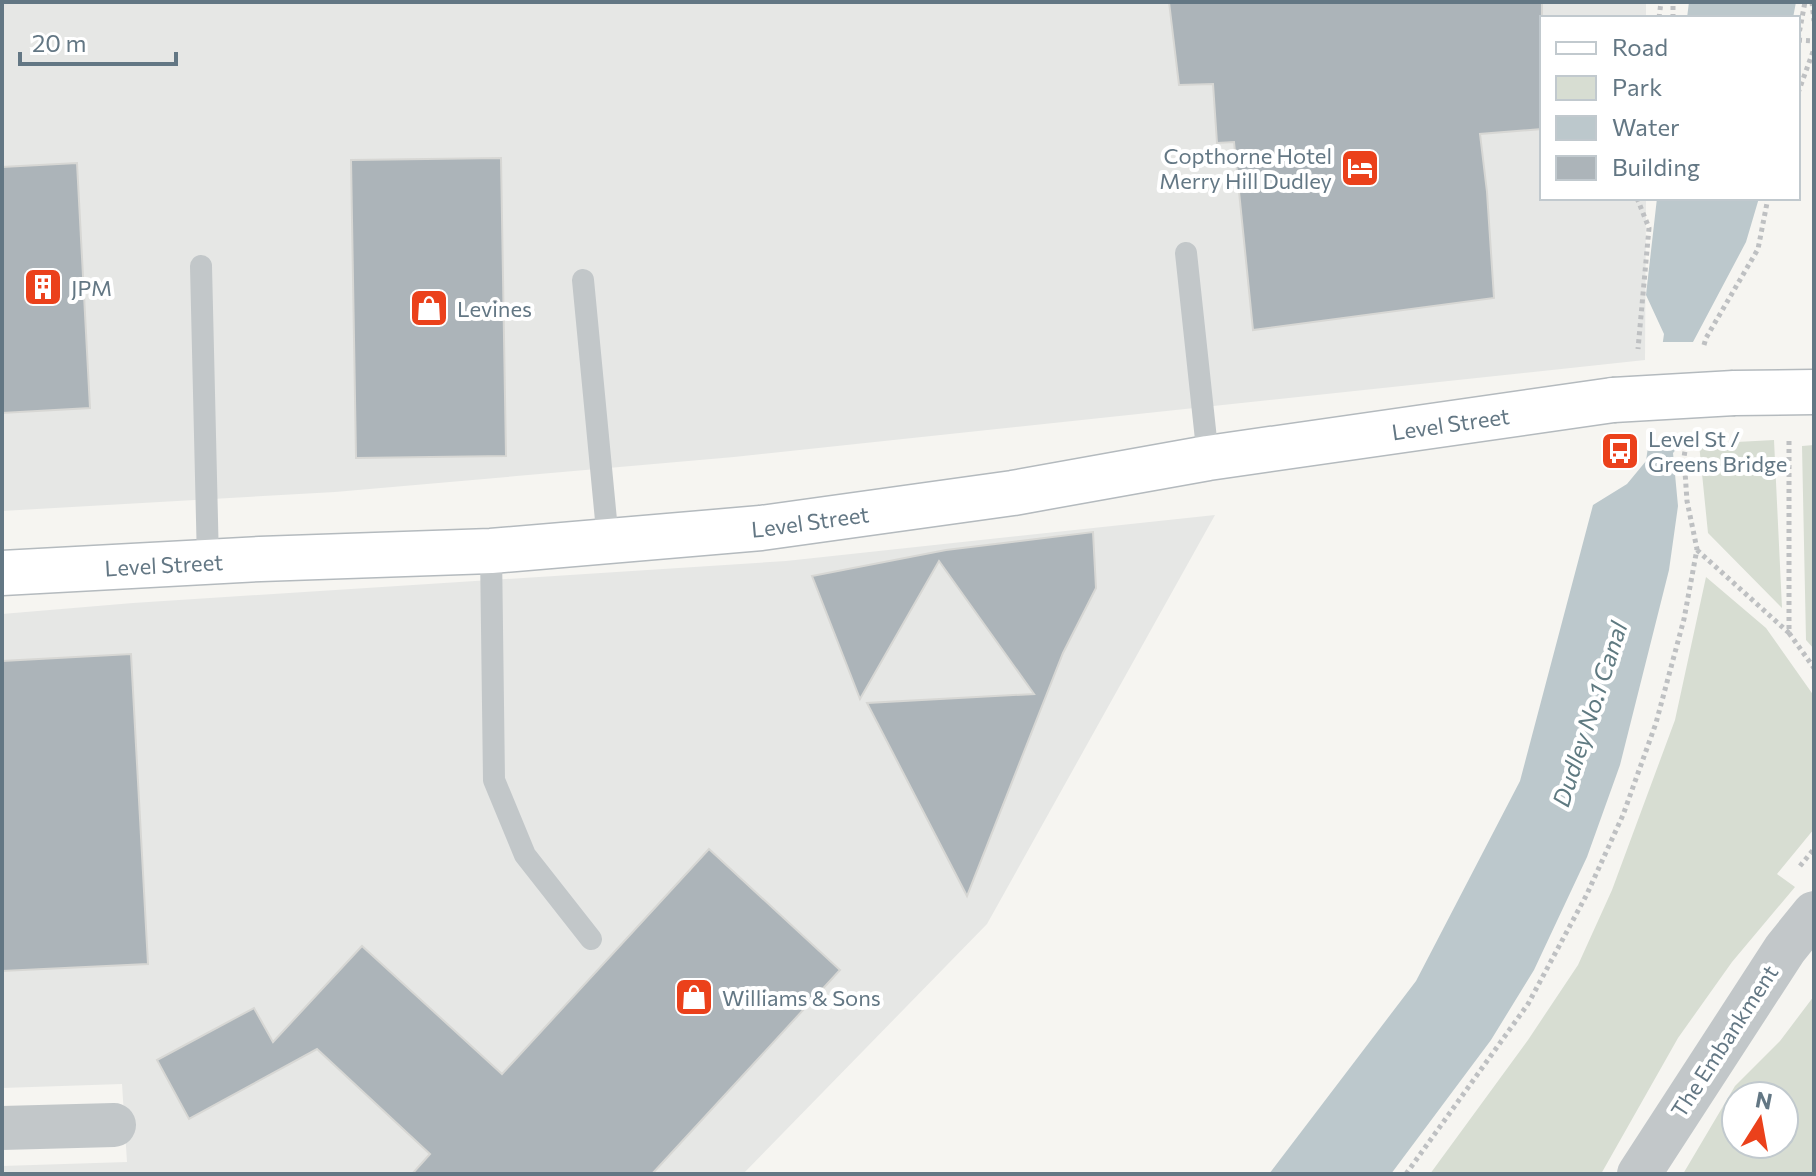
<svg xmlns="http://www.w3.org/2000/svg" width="1816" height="1176" font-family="Commissioner,sans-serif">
<rect width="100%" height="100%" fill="#f6f5f1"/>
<path fill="#e6e7e5" d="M 2,2 L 1646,2 L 1646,18 L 1542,18 L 1542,198 L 1646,198 L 1645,360 L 734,457 L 335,492 L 2,511 Z
M 1215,515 L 987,924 L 743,1174 L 2,1174 L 2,1166 L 127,1162 L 122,1084 L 2,1088 L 2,614 L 133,603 L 786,561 Z"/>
<path fill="#d7ddd2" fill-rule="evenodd" d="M 1774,440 L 1782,608 L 1708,533 L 1699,444 Z
M 1814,445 L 1814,649 L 1806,640 L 1802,446 Z
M 1706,577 L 1766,628 L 1814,696 L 1814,829 L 1777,874 L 1795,887 L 1732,962 L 1678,1038 L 1601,1174 L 1430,1174 L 1528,1040 L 1578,965 L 1612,890 L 1675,720 Z
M 1814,996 L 1814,1174 L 1683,1174 L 1735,1086 L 1780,1041 ZM 1736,1096 L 1784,1096 L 1784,1144 L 1736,1144 Z"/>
<path fill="#bcc8cc" d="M 1689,2 L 1796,2 L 1793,18 L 1687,18 Z
M 1657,198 L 1759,198 L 1746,242 L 1693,342 L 1688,436 L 1673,453 L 1678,506 L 1669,570 L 1620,765 L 1587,857 L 1534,970 L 1491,1040 L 1391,1174 L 1269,1174 L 1416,981 L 1520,781 L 1593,505 L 1627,484 L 1646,461 L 1664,334 L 1646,295 Z"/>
<path fill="#f6f5f1" d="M 1659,342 L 1697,342 L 1692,437 L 1685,445 L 1644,448 Z"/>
<path fill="#acb4b9" stroke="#d7d7d4" stroke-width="2" d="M 1169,2 L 1542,2 L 1542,129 L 1480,134 L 1487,192 L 1494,298 L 1253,330 L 1234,142 L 1217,143 L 1213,84 L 1179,85 Z
M 501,158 L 506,456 L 356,458 L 351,160 Z
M 77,163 L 90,408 L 2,413 L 2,167 Z
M 1093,532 L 1096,588 L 1063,653 L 967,896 L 867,703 L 1034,694 L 939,561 L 860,699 L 812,576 L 946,550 Z
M 131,654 L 148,964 L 2,971 L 2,661 Z
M 709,849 L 840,970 L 652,1174 L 412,1174 L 430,1154 L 317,1049 L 189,1119 L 157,1060 L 254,1008 L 273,1042 L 362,946 L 502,1074 Z"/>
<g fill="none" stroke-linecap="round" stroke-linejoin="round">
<defs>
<g id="secondary">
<path d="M 1734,393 L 1814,392"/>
<path id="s1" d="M 2,573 L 260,559 L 491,551 L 761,528 L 1013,493 L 1208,458 L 1613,400"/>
</g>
</defs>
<use href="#secondary" stroke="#b4babe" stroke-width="47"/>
<path stroke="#bec0c2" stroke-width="5" stroke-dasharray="4 4" stroke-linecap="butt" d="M 1812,2 L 1814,21
M 1659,18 L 1661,2
M 1673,18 L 1673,2
M 1798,39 L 1805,2
M 1798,40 L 1814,41
M 1798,93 L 1814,49
M 1637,198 L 1649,228 L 1638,349
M 1704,345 L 1706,338 L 1758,249 L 1768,198
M 1628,468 L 1630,447
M 1697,550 L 1789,633 L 1789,439
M 1789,633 L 1814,668
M 1800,866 L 1814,849
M 1406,1174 L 1528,1004 L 1587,894 L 1623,815 L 1656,723 L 1684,619 L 1697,549 L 1687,501 L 1684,457 L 1686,445"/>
<path stroke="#c2c7c9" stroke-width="22" d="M 1186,253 L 1208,458
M 201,266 L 208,562
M 583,280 L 608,541
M 491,551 L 494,780 L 525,855 L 591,939"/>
<path stroke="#c2c7c9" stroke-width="44" d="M 2,1128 L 114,1125
M 1639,1174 L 1785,949 L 1814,913"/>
<use href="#secondary" stroke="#fff" stroke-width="44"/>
<defs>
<path id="secondary-bridge" d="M 1613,400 L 1734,393"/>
</defs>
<use href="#secondary-bridge" stroke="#b4babe" stroke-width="47" stroke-linecap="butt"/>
<use href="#secondary-bridge" stroke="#fff" stroke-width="44"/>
</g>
<defs>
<symbol id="hotel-square" viewBox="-11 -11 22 22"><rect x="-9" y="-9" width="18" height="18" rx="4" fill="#eb411b" stroke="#fff"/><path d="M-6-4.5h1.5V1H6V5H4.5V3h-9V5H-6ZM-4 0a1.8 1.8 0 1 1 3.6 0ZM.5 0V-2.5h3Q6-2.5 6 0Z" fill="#fff"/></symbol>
<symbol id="building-square" viewBox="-11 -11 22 22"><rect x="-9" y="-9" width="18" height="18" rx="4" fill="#eb411b" stroke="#fff"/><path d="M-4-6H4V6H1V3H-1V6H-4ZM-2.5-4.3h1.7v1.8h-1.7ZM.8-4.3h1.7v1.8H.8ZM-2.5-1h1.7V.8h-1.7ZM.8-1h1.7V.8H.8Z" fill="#fff"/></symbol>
<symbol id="shop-square" viewBox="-11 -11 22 22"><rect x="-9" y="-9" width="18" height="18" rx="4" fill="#eb411b" stroke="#fff"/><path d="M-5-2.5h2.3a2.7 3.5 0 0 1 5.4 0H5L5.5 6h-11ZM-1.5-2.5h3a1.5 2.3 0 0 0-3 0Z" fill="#fff"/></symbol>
<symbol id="bus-square" viewBox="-11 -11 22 22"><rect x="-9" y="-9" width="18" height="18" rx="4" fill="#eb411b" stroke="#fff"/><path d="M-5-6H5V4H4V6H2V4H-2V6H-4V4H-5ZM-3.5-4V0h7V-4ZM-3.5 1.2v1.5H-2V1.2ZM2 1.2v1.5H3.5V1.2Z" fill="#fff"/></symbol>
</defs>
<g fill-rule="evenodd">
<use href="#hotel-square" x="1338" y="146" width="44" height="44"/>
<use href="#building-square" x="21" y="265" width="44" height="44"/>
<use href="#shop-square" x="407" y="286" width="44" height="44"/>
<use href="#bus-square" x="1598" y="429" width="44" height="44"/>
<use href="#shop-square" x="672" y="975" width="44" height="44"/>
</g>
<g text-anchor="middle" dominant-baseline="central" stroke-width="8" stroke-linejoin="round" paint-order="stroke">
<g font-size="22" fill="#637784" stroke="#fff" text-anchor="start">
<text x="1332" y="155" text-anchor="end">Copthorne Hotel<tspan x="1332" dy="25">Merry Hill Dudley</tspan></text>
<text x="71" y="287">JPM</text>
<text x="457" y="308">Levines</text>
<text x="1648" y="438">Level St /<tspan x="1648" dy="25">Greens Bridge</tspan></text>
<text x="722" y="997">Williams &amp; Sons</text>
</g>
<g font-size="22" fill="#637784" stroke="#fff">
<text stroke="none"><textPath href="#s1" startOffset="1458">Level Street</textPath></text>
<text stroke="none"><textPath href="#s1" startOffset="810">Level Street</textPath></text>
<text stroke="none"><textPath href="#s1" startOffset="162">Level Street</textPath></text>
<text transform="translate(1724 1041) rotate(-57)">The Embankment</text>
</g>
<g font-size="24" font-style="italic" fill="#5f7a81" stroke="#fff">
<text transform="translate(1589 714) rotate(-72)">Dudley No.1 Canal</text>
</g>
</g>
<rect width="1816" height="1176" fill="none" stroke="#637784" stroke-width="8"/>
<rect x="1540" y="16" width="260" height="184" fill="#ffffff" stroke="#c1c9ce" stroke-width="2"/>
<rect x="1556" y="42" width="40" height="12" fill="#ffffff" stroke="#c1c9ce" stroke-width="2"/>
<text x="1612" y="56" font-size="24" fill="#637784">Road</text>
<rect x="1556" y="76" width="40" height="24" fill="#d7ddd2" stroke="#c1c9ce" stroke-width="2"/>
<text x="1612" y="96" font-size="24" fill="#637784">Park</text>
<rect x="1556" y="116" width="40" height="24" fill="#bcc8cc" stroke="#c1c9ce" stroke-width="2"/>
<text x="1612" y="136" font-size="24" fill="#637784">Water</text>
<rect x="1556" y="156" width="40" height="24" fill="#acb4b9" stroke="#c1c9ce" stroke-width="2"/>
<text x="1612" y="176" font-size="24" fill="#637784">Building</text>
<g transform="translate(1760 1120) rotate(11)"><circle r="38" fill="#ffffff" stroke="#c1c9ce" stroke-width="2"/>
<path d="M0-6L14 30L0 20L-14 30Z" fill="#eb411b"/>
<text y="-12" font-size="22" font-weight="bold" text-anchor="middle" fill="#637784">N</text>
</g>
<path d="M20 52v12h156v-12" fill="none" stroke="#637784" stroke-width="4"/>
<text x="32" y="52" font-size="24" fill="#637784" stroke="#ffffff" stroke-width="6" paint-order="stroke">20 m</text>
</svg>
